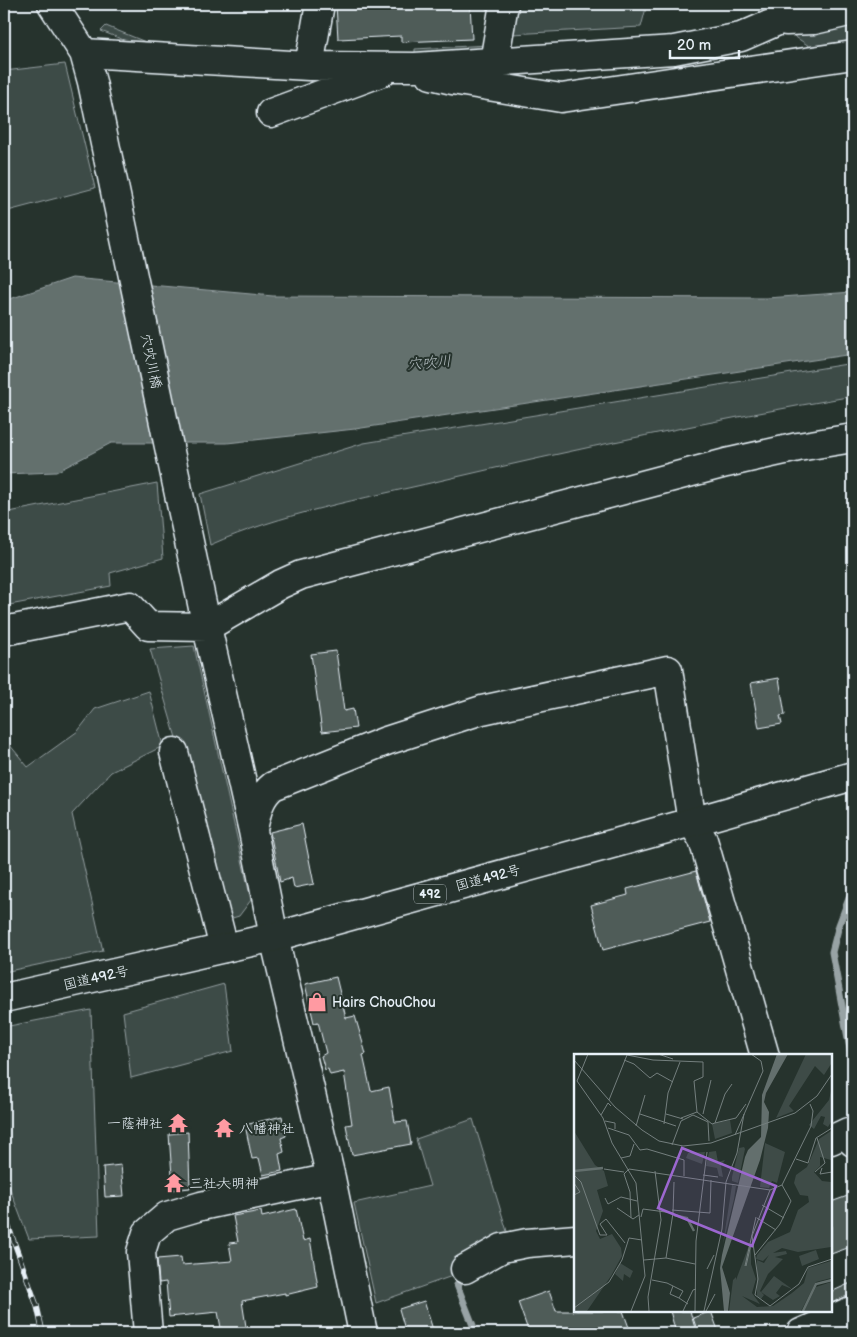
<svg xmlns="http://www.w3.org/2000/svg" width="857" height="1337" font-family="'Balsamiq Sans','Klee One',sans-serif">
<rect width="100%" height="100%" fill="#26332d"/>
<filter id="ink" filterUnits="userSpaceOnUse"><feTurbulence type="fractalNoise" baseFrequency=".02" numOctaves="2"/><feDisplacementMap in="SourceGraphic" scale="10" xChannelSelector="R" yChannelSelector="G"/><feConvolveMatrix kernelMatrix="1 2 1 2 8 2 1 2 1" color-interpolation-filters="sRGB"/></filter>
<g filter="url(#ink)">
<path fill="#3e4b47" stroke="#939ea0" d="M 520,4 L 647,4 L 641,27 L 512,34 Z
M 853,4 L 853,49 L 812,48 L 791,34 Z
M 106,26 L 153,45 L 149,50 L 101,31 Z
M 488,45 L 488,51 L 415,54 L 415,49 Z
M 65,64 L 95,188 L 4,212 L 4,71 Z
M 853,363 L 853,396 C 714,420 576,449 439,481 C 362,499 282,513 210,545 L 200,494 L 364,443 Z
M 157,483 L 163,558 L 110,573 L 111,586 L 4,606 L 4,513 Z
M 194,646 L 251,900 L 239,916 L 229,919 L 150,649 Z
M 149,691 L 163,746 L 111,772 L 72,814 L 103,951 L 4,972 L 4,738 L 28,767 L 78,731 L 95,709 Z
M 224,984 L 233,1051 L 131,1078 L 123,1012 Z
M 91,1010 L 99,1236 L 29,1239 L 4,1173 L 4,1027 Z
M 473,1119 L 509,1238 L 455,1275 L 376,1303 L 354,1203 L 430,1186 L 416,1139 Z"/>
<path fill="#636f6d" stroke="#98a3a5" d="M 72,278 L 273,296 L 767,298 L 853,292 L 853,354 L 355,429 L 227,443 L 111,443 L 56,472 L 4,474 L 4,301 Z"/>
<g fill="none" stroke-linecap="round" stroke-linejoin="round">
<path stroke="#98a3a5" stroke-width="7" d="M 853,888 L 839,925 L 832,952 L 853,1065
M 468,1277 L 457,1285 L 476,1333"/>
</g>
<path fill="#505c59" stroke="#e8f1f8" d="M 336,4 L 470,4 L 472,39 L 401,42 L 401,36 L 338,39 Z
M 336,651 L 344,711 L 353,709 L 356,728 L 322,732 L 311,654 Z
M 779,678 L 785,715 L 780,716 L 782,724 L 759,728 L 751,683 Z
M 302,824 L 314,884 L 294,888 L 292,878 L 280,882 L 270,832 Z
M 696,871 L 710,922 L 603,950 L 591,905 L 628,895 L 627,889 Z
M 336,977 L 346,1018 L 355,1016 L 366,1054 L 363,1055 L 371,1091 L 389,1087 L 395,1122 L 407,1121 L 411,1144 L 352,1155 L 346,1125 L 352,1124 L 344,1072 L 330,1075 L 328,1069 L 325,1070 L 321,1056 L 326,1053 L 318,1022 L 314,1023 L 305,984 Z
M 282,1116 L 286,1136 L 281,1138 L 284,1152 L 279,1154 L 282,1171 L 263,1175 L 259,1158 L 252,1159 L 245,1125 Z
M 188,1132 L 190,1188 L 173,1190 L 169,1134 Z
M 121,1165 L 124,1196 L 105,1197 L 103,1167 Z
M 853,1194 L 853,1246 L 831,1254 L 831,1202 Z
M 296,1209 L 303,1241 L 310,1239 L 318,1287 L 285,1295 L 285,1293 L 242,1301 L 247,1333 L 222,1333 L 218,1312 L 169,1317 L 166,1282 L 159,1283 L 157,1259 L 181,1257 L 182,1265 L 232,1261 L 229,1243 L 238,1242 L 233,1216 L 261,1211 L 262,1217 Z
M 853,1282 L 853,1295 L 831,1303 L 831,1292 Z
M 549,1291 L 556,1311 L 623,1311 L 631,1333 L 529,1333 L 518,1302 Z
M 424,1301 L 434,1333 L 406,1333 L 399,1309 Z
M 670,1311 L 690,1311 L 695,1328 L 676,1333 Z
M 711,1311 L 719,1333 L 698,1333 L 693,1318 Z"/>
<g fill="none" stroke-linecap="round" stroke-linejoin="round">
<defs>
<path id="minor" d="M 52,4 L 84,53 L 92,82 L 207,627 L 253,831 L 274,937 L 331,1178 L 363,1333
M 786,21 L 814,20 L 853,11
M 84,53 L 309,66 L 415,67 L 674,50 L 741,37 L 787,17 L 810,4
M 494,62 L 504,4
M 309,66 L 320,4
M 431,75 L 452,80 L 561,98 L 853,55
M 271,113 L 382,72
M 4,631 L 130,606 L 148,626 L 207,627 L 281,584 L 301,575 L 726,463 L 798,447 L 853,438
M 174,752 L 224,948
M 253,829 C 257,812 259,797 273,786 L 386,741 L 482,710 L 668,670 L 692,822 L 703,840 L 706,850 L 765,1056
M 831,1140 L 848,1132 L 853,1142
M 465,1269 L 502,1248 L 527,1243 L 576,1239
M 148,1333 L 141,1252 L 147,1233 L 167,1216 L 201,1206 L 331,1178
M 801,1333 L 853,1310"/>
<path id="highway" d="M 4,998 L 274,937 L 692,822 L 853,776"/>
</defs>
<use href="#minor" stroke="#e8f1f8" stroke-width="31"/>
<use href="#highway" stroke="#e8f1f8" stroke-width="31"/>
<use href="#minor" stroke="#26332d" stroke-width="28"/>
<use href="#highway" stroke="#26332d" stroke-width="28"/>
<defs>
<path id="rail" d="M 4,1214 L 37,1306 L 43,1333"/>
</defs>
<use href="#rail" stroke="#e8f1f8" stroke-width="5.5"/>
<use href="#rail" stroke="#26332d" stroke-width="4" stroke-dasharray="11" stroke-linecap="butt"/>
</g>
</g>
<defs>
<symbol id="shop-bare" viewBox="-9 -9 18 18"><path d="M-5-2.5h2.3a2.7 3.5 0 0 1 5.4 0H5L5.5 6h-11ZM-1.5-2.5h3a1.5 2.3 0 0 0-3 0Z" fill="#ff9aa2" stroke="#26332d" stroke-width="2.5" paint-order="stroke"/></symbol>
<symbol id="temple-bare" viewBox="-9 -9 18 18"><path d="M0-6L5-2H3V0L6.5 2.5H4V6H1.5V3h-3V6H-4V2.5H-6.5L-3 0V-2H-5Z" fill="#ff9aa2" stroke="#26332d" stroke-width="2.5" paint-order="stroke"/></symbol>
</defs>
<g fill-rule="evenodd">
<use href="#shop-bare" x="303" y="988" width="28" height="28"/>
<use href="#temple-bare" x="164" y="1109" width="28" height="28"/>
<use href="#temple-bare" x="210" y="1114" width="28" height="28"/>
<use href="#temple-bare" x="160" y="1169" width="28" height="28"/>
</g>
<g text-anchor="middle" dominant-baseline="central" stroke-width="4" stroke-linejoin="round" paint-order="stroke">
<rect fill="#26332d" stroke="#aeb8bb" stroke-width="1" x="414" y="884.5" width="32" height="19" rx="4"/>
<g font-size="12" font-weight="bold" fill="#e8f1f8">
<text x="430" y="894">492</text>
</g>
<g font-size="14" fill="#e8f1f8" stroke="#26332d">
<text transform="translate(151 361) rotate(78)">穴吹川橋</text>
<text transform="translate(488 878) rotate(-15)">国道492号</text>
<text transform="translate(96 978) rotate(-13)">国道492号</text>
</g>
<g font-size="14" fill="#e8f1f8" stroke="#26332d" text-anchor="start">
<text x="332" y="1002">Hairs ChouChou</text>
<text x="163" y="1123" text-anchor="end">一蔭神社</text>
<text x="239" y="1128">八幡神社</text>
<text x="189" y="1183">三社大明神</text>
</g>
<g font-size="15" font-style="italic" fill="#b3bdc0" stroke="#26332d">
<text transform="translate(429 363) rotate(-5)">穴吹川</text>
</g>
</g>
<g transform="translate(574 1054)">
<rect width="258" height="258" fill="#26332d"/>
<path d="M 232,0 L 257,0 L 257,10 L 250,21 L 241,12 L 215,52 L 220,57 L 202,64 ZM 257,37 L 257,68 L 254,73 L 249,70 L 251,63 L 247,62 L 240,75 L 235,71 L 255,46 ZM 156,66 L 158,79 L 141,85 L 138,70 ZM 0,77 L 21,111 L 30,117 L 34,132 L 23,136 L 29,157 L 22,177 L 26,185 L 38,180 L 47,194 L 48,202 L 37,222 L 13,257 L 0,257 ZM 257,77 L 257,106 L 246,103 L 246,112 L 240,118 L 248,127 L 257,128 L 257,193 L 224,198 L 208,194 L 199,199 L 212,197 L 213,200 L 201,203 L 209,205 L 194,220 L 186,237 L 190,241 L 187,245 L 183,242 L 183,206 L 190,209 L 195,201 L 189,207 L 182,205 L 183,201 L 194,188 L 216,178 L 224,156 L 235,148 L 234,142 L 226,141 L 220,129 L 222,121 L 233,113 L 245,85 ZM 191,89 L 211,98 L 203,129 L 198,127 L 195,134 L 186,133 ZM 170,93 L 171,95 L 164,129 L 158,127 L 158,123 L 165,94 ZM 142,97 L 144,108 L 151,106 L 147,112 L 149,123 L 145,122 L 143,114 L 132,112 L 135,98 ZM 131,98 L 128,110 L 112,104 L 114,99 ZM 158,131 L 162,132 L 160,145 L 149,190 ZM 177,186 L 177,210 L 182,225 L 178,239 L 186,250 L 168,242 L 183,253 L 199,252 L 218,239 L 230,229 L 234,214 L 257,207 L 257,224 L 242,228 L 227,257 L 155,257 L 159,226 L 162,223 L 162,226 ZM 242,196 L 245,205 L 228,212 L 225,202 ZM 46,209 L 59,217 L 56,224 L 50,220 L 49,227 L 41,220 ZM 200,222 L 218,235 L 208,231 L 202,239 L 206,242 L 199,246 L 187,238 ZM 257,228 L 257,257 L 230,257 L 242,233 Z" fill="#3e4b47"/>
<path d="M 203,0 L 214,0 L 192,39 L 190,48 L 195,58 L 194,74 L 186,106 L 148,213 L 156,239 L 154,257 L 150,257 L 146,214 L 148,201 L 171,103 L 174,96 L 187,83 L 188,41 Z" fill="#636f6d"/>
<path fill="none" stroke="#636f6d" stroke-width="2.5" d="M 0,117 L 29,114M 100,161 L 113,164 L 120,177M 229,257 L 242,230 L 258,226"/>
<path fill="none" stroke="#747f7e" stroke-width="1" d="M 14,0 L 3,27 L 29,64 L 38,89 L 62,129 L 71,222 L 57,257M 84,0 L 99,5M 103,0 L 155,0M 0,6 L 41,53 L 68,76 L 85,87 L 109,92 L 137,89 L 221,59 L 243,42 L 258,20M 50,6 L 60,10 L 76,24 L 83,19 L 99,28M 35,46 L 53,1 L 79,6 L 129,8 L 129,23 L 120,27 L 123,58M 66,60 L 102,72M 92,60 L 109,65M 129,60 L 137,26M 27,61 L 34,49 L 37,52M 107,64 L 123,58 L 138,70 L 141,69 L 162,64 L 172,50M 31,67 L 41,69 L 41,75M 141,69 L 151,40 L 158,30M 90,70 L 94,39 L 106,8M 62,72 L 71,41M 34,74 L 55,81 L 66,96 L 73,95 L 110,106 L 110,122M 161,81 L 189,17 L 187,7 L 177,0M 98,91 L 107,67 L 119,61 L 134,68 L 135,87M 47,104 L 56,102 L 60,90M 222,105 L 234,109 L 242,84 L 258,74M 248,114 L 246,120 L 258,118M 30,115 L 50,118M 241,118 L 251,109 L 243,84M 0,121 L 7,128 L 26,181 L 33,181 L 26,170 L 32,165 L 51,189M 129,121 L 144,123M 0,129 L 6,138 L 0,141M 196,136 L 178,182 L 184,225 L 181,241 L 196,252 L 225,230 L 234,213 L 258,205M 31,144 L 34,150 L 47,143 L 63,147M 188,151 L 210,164M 43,154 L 59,165 L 65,161M 98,156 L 136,159 L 137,126M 67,163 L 69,155 L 99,159 L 100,128M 57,164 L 56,138 L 50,120 L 55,115 L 196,136 L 208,131 L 237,72 L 239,57 L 236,50M 183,164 L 202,176M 181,201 L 206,170 L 217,147 L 208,131M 92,204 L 99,159M 70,206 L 92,204 L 121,210M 171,212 L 182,163M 172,212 L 177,190M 133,215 L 140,201M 78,226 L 93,229 L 109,237 L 105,244 L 114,250M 99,232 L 96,240 L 105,244M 0,254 L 35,228 L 48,206 L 55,184 L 68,186M 75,257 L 74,243 L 87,166 L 81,117M 109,257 L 119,236 L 122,235M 121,257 L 122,187 L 133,98M 130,257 L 148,175 L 152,128 L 163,99 L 170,60M 132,257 L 141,240"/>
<path fill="#9c67d0" fill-opacity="0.15" stroke="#9c67d0" stroke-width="2.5" d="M 108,94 L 202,132 L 178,192 L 84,154 Z"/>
<rect width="258" height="258" fill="none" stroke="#e8f1f8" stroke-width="2.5"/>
</g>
<rect width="857" height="1337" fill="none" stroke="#26332d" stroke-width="20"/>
<rect x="10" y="10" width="837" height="1317" fill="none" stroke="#e8f1f8" stroke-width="2" filter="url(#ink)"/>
<path d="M670 50v8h69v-8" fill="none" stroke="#e8f1f8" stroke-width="2.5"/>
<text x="677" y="50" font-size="15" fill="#e8f1f8" stroke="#26332d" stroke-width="4" paint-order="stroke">20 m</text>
</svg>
